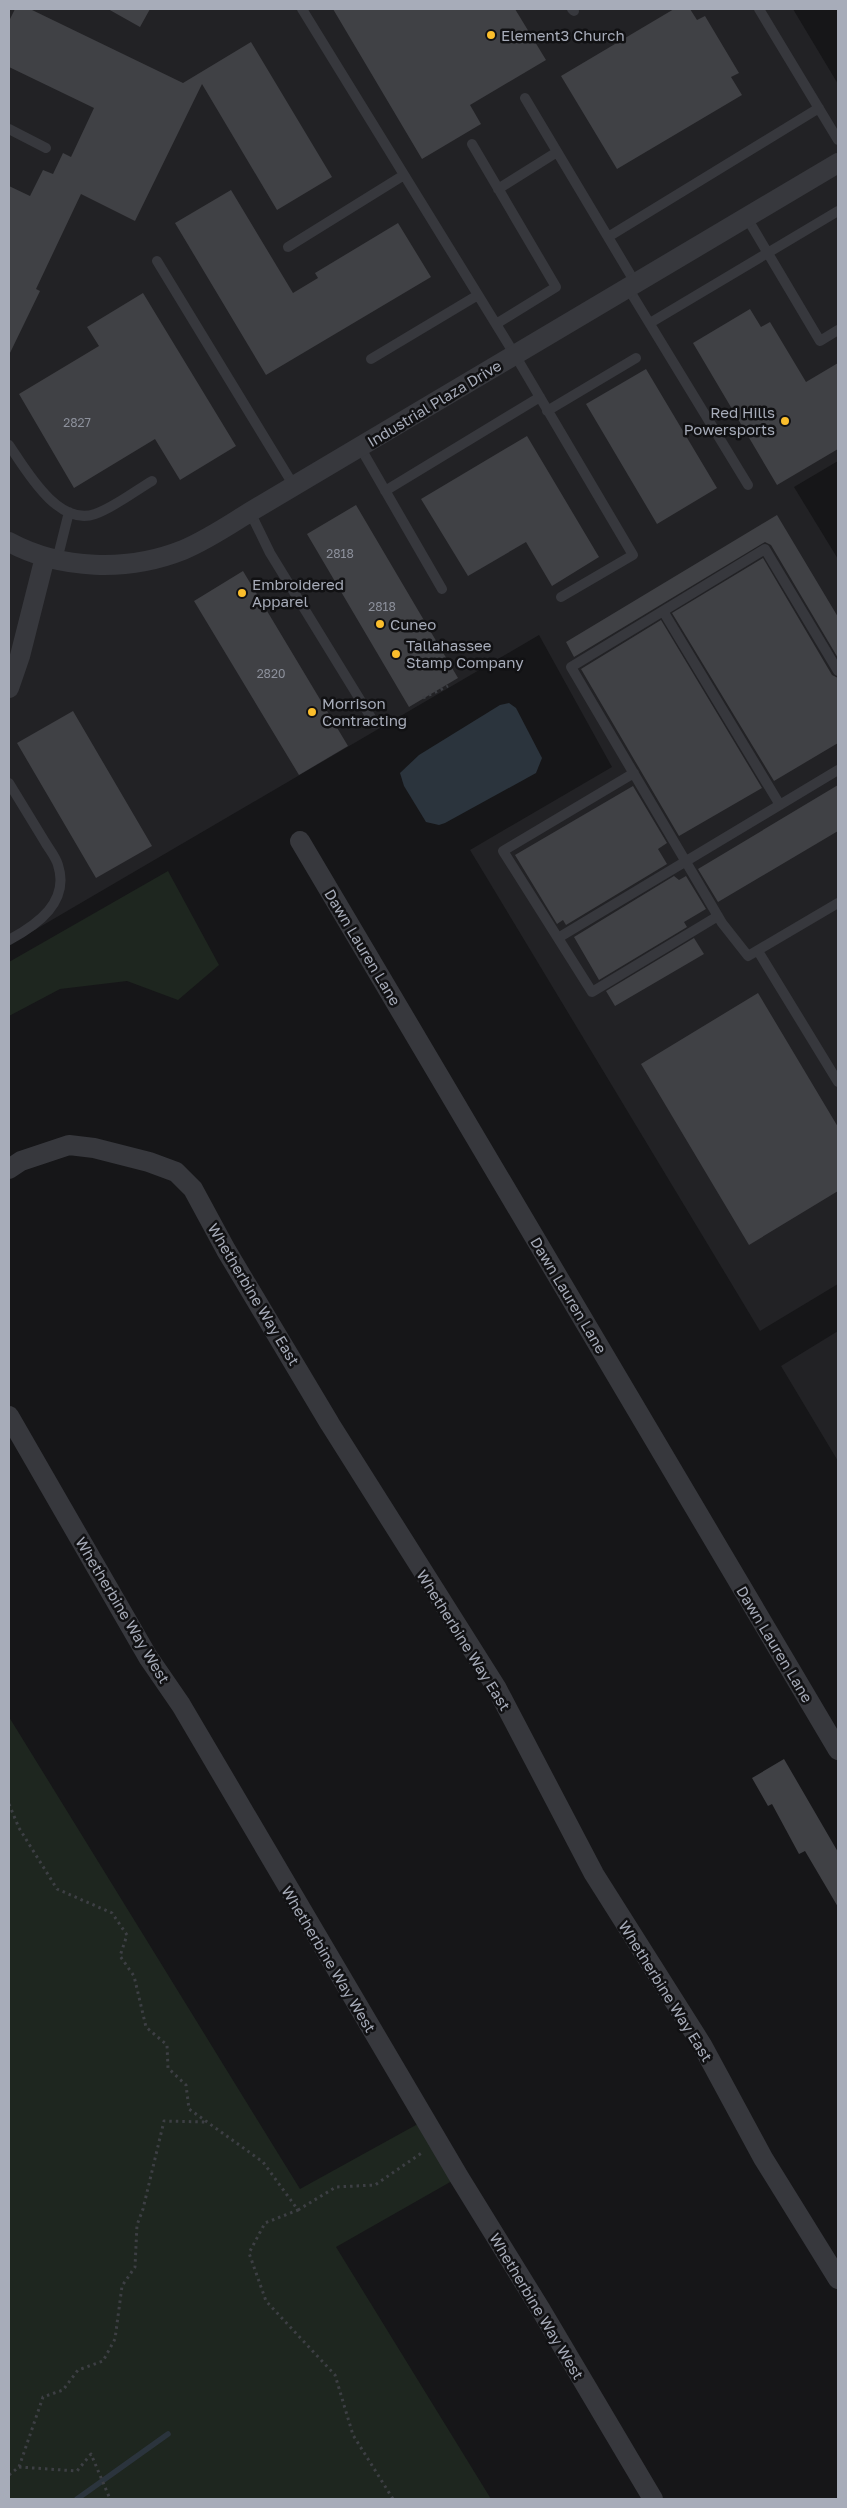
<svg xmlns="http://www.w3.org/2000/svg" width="847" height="2508" font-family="'Golos Text',sans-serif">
<rect width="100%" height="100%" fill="#161618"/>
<path fill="#222225" d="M 9,9 L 793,9 L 838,84 L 838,461 L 794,487 L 838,559 L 838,1284 L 760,1331 L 470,850 L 612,767 L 539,635 L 9,945 Z
M 838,1331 L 838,1461 L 781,1366 Z"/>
<path fill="#1e261f" d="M 168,871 L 219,965 L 178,1000 L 127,981 L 60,989 L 9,1016 L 9,962 Z
M 9,1717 L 300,2189 L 425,2120 L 459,2177 L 336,2247 L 491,2499 L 9,2499 Z"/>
<path fill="#2b343d" d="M 509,703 L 516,708 L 542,758 L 536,773 L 445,823 L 439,825 L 426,822 L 404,786 L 400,773 L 419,755 L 500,705 Z"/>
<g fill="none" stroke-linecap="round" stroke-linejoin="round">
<path stroke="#2b343d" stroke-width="5.5" d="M 77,2499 L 168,2434"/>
</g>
<path fill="#404145" d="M 15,9 L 30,9 L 183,83 L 251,42 L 332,177 L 277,210 L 202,84 L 135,221 L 81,194 L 36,289 L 40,291 L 9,355 L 9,186 L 30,196 L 43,170 L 53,174 L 63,153 L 71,157 L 94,108 L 9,67 L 9,21 Z
M 108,9 L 150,9 L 140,27 Z
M 333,9 L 515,9 L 546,60 L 470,105 L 481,124 L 422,159 Z
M 674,9 L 690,9 L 697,20 L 705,16 L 739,73 L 731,77 L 742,95 L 617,169 L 561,76 Z
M 231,190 L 293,293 L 318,278 L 315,273 L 398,223 L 431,277 L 266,375 L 175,223 Z
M 143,293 L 236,446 L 180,480 L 155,439 L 74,488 L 19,394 L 99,346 L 87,327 Z
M 750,309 L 761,327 L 770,322 L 806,382 L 838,363 L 838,449 L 777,485 L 693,343 Z
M 646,369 L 717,488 L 657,524 L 586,404 Z
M 527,436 L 599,557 L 552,586 L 526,542 L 468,576 L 421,499 Z
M 356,505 L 458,678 L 409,707 L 307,534 Z
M 777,515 L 838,617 L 838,658 L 771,545 L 765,542 L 574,657 L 566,642 Z
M 763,558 L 832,675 L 838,678 L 838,743 L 774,781 L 672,613 Z
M 243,571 L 348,746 L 299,775 L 194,601 Z
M 661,620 L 762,788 L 679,836 L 581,669 Z
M 73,711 L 152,846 L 96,878 L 17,743 Z
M 838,785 L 838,831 L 718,902 L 698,869 Z
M 633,786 L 667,843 L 658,849 L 667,864 L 566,925 L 563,920 L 557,924 L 515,855 Z
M 674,876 L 679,880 L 686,876 L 706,909 L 684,922 L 687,927 L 599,980 L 574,937 Z
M 694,938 L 704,954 L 615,1006 L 606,991 Z
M 758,993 L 838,1127 L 838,1191 L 749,1245 L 641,1064 Z
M 784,1759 L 838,1852 L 838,1907 L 805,1851 L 799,1854 L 772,1804 L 768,1806 L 752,1778 Z"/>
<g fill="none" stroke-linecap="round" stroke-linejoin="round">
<path stroke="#3d3f44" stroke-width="3" stroke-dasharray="2.5 4" stroke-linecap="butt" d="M 423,698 L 448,686
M 9,1804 L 19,1828 L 57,1889 L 112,1913 L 127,1935 L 120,1956 L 134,1976 L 146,2027 L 167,2045 L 168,2068 L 186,2085 L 189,2109 L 263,2162 L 298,2210 L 265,2223 L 249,2253 L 266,2301 L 335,2375 L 353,2435 L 393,2499
M 298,2210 L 336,2187 L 375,2185 L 423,2152
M 19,2467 L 77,2471 L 91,2454 L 110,2499
M 9,2475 L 19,2467 L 43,2397 L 63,2390 L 78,2370 L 103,2361 L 115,2339 L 122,2286 L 135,2267 L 137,2225 L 143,2209 L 164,2121 L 206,2122"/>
<path stroke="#37383d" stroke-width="10" d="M 302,9 L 515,355 L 633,555 L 561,597
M 572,9 L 574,11
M 759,9 L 838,140
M 525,98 L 636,284
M 9,129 L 46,148
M 472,144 L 556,287 L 496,324
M 498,189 L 557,152
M 747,218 L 820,341 L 838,330
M 608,237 L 819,108
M 288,247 L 404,175
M 157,261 L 294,486
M 628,288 L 748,485
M 650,323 L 838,211
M 371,359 L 478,295
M 547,411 L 636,358
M 9,445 C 26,470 58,527 95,514 C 113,508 135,491 152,481
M 360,447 L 442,589
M 385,491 L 540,397
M 250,512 L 270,553 L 375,724
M 57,560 L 69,512
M 663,611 L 780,805
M 838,671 L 765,549 L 571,667 L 722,923 L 748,956 L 838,903
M 634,773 L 503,851 L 592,992 L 718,916
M 9,783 C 21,803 33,822 45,842 C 49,849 56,857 58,865 C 70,902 37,925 9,940
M 558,938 L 838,770
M 758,951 L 838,1082"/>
<path stroke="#37383d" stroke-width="20" d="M 9,542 C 61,570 128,572 183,550 C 207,540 229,525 250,512 L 838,163
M 9,688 L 20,656 L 45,557
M 300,841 L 838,1750
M 9,1169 L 21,1161 L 69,1145 L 94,1148 L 149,1162 L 176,1172 L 193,1189 L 226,1250 L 330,1424 L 496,1687 L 594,1874 L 702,2045 L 763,2158 L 838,2279
M 9,1416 L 148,1657 L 181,1705 L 459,2177 L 541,2310 L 653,2499"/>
</g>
<g fill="#fbbe2c" stroke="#111113" stroke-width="2">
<circle cx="491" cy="35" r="5"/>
<circle cx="785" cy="421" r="5"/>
<circle cx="242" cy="593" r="5"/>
<circle cx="380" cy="624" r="5"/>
<circle cx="396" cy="654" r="5"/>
<circle cx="312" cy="712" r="5"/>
</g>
<g text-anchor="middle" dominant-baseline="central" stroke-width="5" stroke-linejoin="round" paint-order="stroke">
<g font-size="12" fill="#8d919c">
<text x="77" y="422">2827</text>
<text x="340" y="553">2818</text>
<text x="382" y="606">2818</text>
<text x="271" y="673">2820</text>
</g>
<g font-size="15" fill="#a7acb9" stroke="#111113" text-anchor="start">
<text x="501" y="35">Element3 Church</text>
<text x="775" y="412" text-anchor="end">Red Hills<tspan x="775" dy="17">Powersports</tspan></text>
<text x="252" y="584">Embroidered<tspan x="252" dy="17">Apparel</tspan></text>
<text x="390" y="624">Cuneo</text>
<text x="406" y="645">Tallahassee<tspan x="406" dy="17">Stamp Company</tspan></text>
<text x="322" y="703">Morrison<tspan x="322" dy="17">Contracting</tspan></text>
</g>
<g font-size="15" fill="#a7acb9" stroke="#111113">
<text transform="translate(434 403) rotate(-31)">Industrial Plaza Drive</text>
<text transform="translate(363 947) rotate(59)">Dawn Lauren Lane</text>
<text transform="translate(254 1294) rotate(59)">Whetherbine Way East</text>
<text transform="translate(569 1295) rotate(59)">Dawn Lauren Lane</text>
<text transform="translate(123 1610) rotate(59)">Whetherbine Way West</text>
<text transform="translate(464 1640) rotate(58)">Whetherbine Way East</text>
<text transform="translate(775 1644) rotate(59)">Dawn Lauren Lane</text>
<text transform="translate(329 1959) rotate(59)">Whetherbine Way West</text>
<text transform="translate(666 1991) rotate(58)">Whetherbine Way East</text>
<text transform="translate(537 2306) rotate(59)">Whetherbine Way West</text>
</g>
</g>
<rect width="847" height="2508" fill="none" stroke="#a7acb9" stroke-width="20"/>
</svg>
